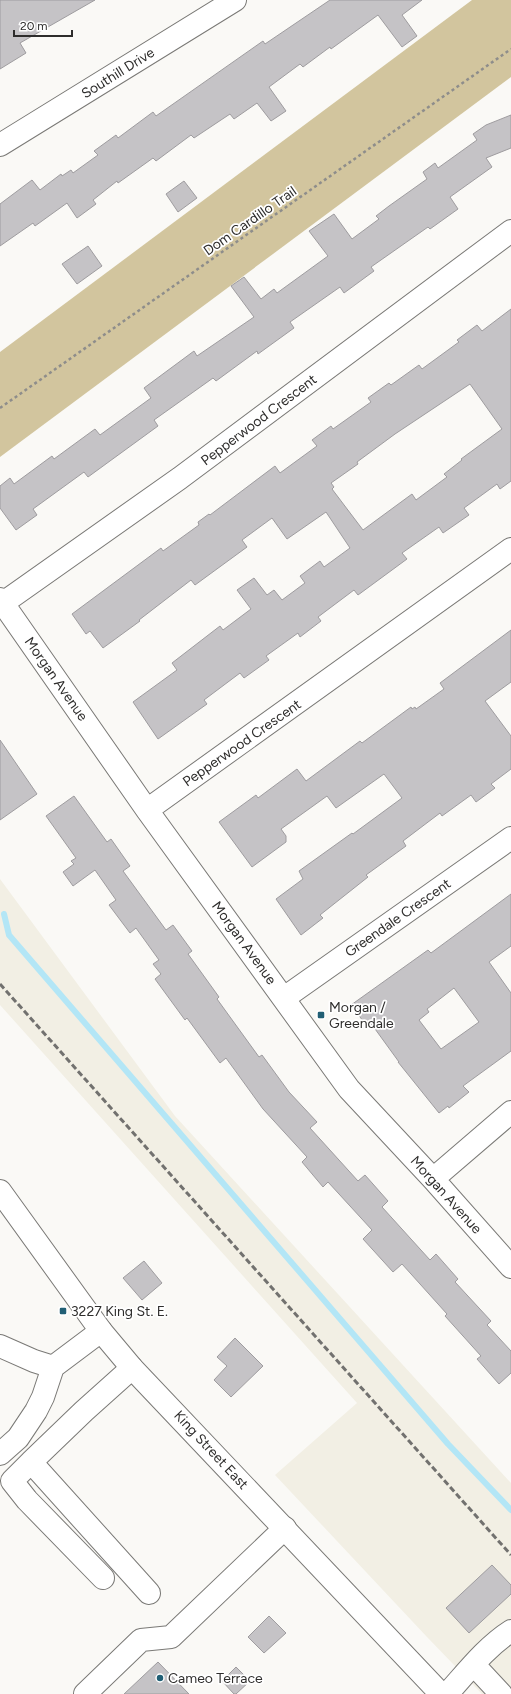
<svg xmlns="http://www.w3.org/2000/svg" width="511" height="1694" font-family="Figtree,sans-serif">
<rect width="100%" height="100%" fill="#faf9f6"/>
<path fill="#f2efe4" d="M 0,879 L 175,1116 L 511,1483 L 511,1694 L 482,1694 L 427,1637 L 275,1475 L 357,1403 L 0,1005 Z"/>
<path fill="#d2c59e" d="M 472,0 L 511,0 L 511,77 L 0,457 L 0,352 Z"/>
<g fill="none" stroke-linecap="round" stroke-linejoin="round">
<path stroke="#b3e6f6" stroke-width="6" d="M 4,914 L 9,935 L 448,1444 L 511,1510"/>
</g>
<path fill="#c5c3c6" stroke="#9e9c9f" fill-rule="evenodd" d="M 0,0 L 95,0 L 20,43 L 26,53 L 0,69 Z
M 330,0 L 422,0 L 402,15 L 417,36 L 402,47 L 378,15 L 331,49 L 330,47 L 303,67 L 300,64 L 269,87 L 286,111 L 271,121 L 257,103 L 234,119 L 230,114 L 194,138 L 191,135 L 156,161 L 153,158 L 118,183 L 117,181 L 93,200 L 96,204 L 77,218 L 67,203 L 35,226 L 33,223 L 0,246 L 0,204 L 32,180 L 40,190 L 61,174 L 62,176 L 71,170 L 73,173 L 98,155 L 94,151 L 116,135 L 118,138 L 153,112 L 156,116 L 263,41 L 265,44 Z
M 511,115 L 511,148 L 486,158 L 492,167 L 450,197 L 458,209 L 430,229 L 428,227 L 371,267 L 374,271 L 344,293 L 340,287 L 290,322 L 294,328 L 258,354 L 257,351 L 216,381 L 213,378 L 154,420 L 158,426 L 88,477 L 84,472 L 33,509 L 37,515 L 16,530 L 0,508 L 0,486 L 10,478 L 14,484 L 52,456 L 54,459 L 95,429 L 100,435 L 151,398 L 144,388 L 194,351 L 197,356 L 254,317 L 231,286 L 244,277 L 261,299 L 274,289 L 277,293 L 328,256 L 309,231 L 334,214 L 352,239 L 379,219 L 376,216 L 389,206 L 427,179 L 423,172 L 435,163 L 438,168 L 477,140 L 473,134 L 486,125 Z
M 184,181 L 197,198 L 178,212 L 166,194 Z
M 88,246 L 102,266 L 77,284 L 62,264 Z
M 511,309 L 511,481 L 500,489 L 497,484 L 464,508 L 469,515 L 443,533 L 439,527 L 402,553 L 407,559 L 358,595 L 354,590 L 318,617 L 321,621 L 300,637 L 298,633 L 266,656 L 269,660 L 244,678 L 240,673 L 204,700 L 207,704 L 158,739 L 133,702 L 177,670 L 172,663 L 220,626 L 223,630 L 251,609 L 237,590 L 254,578 L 267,595 L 274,590 L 282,600 L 305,583 L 300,576 L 320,561 L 324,567 L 350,548 L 326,512 L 287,539 L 272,518 L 242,540 L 247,547 L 195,585 L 191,580 L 139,620 L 140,621 L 103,648 L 90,631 L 86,634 L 72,614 L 161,548 L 163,551 L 199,525 L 198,522 L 209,514 L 210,515 L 275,466 L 280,473 L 317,446 L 312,440 L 331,426 L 333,429 L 371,402 L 368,398 L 389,383 L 391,385 L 419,365 L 422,369 L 459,342 L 457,340 L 477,325 L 482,331 ZM 470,384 L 502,429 L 461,459 L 462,460 L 444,474 L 447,477 L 416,500 L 412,494 L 363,530 L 332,489 L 334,487 L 331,483 L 358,464 L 357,462 L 395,434 Z
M 511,630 L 511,682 L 485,701 L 511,736 L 511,769 L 491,784 L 495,788 L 476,802 L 471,795 L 442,816 L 440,813 L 403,841 L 406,846 L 366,875 L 368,877 L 320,915 L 323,918 L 301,935 L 276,899 L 303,879 L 299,871 L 352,833 L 353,834 L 402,798 L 384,774 L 336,808 L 327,796 L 281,829 L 286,836 L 286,842 L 252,867 L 219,822 L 256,795 L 258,798 L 297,769 L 306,781 L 360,741 L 362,743 L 411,707 L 412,709 L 415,707 L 416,709 L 444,689 L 440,683 Z
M 0,740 L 37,794 L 0,820 Z
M 74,796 L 107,842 L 111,839 L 130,866 L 123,871 L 166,930 L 173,925 L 192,951 L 188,954 L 219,997 L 217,999 L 259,1057 L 262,1055 L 289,1092 L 317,1122 L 310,1128 L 358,1181 L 365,1175 L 388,1201 L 382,1207 L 430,1260 L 436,1254 L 458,1279 L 455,1282 L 491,1321 L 487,1325 L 511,1351 L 511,1373 L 499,1384 L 477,1359 L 481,1356 L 445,1316 L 447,1314 L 402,1264 L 393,1272 L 363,1239 L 372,1230 L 328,1182 L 323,1187 L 302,1162 L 307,1157 L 263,1109 L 226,1058 L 220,1063 L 187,1018 L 185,1020 L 155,979 L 161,974 L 153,964 L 159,960 L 136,928 L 130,933 L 109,905 L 116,900 L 95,870 L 73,886 L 63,872 L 74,864 L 71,861 L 76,858 L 46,816 Z
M 511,894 L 511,946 L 489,962 L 511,993 L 511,1051 L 463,1086 L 469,1092 L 449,1108 L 448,1106 L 439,1113 L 398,1062 L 399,1062 L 370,1022 L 366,1025 L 351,1005 L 428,950 L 431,953 ZM 454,988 L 479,1022 L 441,1049 L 419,1020 L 429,1012 L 427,1009 Z
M 144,1261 L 162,1283 L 142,1300 L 123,1278 Z
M 235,1338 L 263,1366 L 231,1397 L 214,1380 L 227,1366 L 217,1357 Z
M 492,1565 L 511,1585 L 511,1594 L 469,1633 L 446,1608 Z
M 269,1616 L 286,1633 L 264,1653 L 248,1637 Z
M 158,1662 L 189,1694 L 124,1694 Z
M 236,1667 L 250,1681 L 236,1694 L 234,1694 L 222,1681 Z"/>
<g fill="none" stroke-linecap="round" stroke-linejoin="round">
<defs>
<path id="minor" d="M 0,145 L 235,0
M 0,599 L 147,810 L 349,1089 L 433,1179 L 511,1267
M 3,603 L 180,478 L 511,231
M 147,810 L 511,549
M 284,998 L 511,838
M 433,1179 L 511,1112
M 0,1346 L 34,1361 L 53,1367
M 132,1368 L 84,1411 L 31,1462 L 149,1593
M 0,1454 L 18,1438 L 36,1411 L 43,1397 L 53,1367 L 101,1331
M 31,1462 L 12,1481 L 27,1500 L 103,1578
M 474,1665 L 501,1694
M 85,1694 L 141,1640 L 171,1637 L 285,1528
M 447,1694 C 467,1672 486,1647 511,1631"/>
<path id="major" d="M 0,1191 L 101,1331 L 132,1368 L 441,1694"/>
</defs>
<use href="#minor" stroke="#7a7976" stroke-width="24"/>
<use href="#major" stroke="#7a7976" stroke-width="24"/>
<path stroke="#8e8d8b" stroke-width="2.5" stroke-dasharray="3 3" stroke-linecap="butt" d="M 0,408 L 511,49"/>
<use href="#minor" stroke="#fff" stroke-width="22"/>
<use href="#major" stroke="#fff" stroke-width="22"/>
<path stroke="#72716f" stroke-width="3" stroke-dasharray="6 3" stroke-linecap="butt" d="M 0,984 L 511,1555"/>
</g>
<g fill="#215f75" stroke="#fff" stroke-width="1.5">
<rect x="317" y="1011" width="8" height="8" rx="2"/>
<rect x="59" y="1307" width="8" height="8" rx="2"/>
<circle cx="160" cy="1678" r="4"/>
</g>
<g text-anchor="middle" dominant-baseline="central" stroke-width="3.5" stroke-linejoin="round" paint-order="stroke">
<g font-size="14" fill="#2e2d2c" stroke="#fff">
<text transform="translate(118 73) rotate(-32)">Southill Drive</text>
<text transform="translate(250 221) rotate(-35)">Dom Cardillo Trail</text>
<text transform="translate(259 420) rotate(-37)">Pepperwood Crescent</text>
<text transform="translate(56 679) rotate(55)">Morgan Avenue</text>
<text transform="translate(242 743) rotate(-35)">Pepperwood Crescent</text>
<text transform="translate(398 918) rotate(-35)">Greendale Crescent</text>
<text transform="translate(244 943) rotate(54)">Morgan Avenue</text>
<text transform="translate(446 1195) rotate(48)">Morgan Avenue</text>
<text transform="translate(211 1450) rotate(47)">King Street East</text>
</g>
<g font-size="14" fill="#2e2d2c" stroke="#fff" text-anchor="start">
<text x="329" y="1007">Morgan /<tspan x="329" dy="16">Greendale</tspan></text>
<text x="71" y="1311">3227 King St. E.</text>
<text x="168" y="1678">Cameo Terrace</text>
</g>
</g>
<path d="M14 30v6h58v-6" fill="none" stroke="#2e2d2c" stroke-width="2"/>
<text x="20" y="30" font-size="12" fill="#2e2d2c" stroke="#ffffff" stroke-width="3" paint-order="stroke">20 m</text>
</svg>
